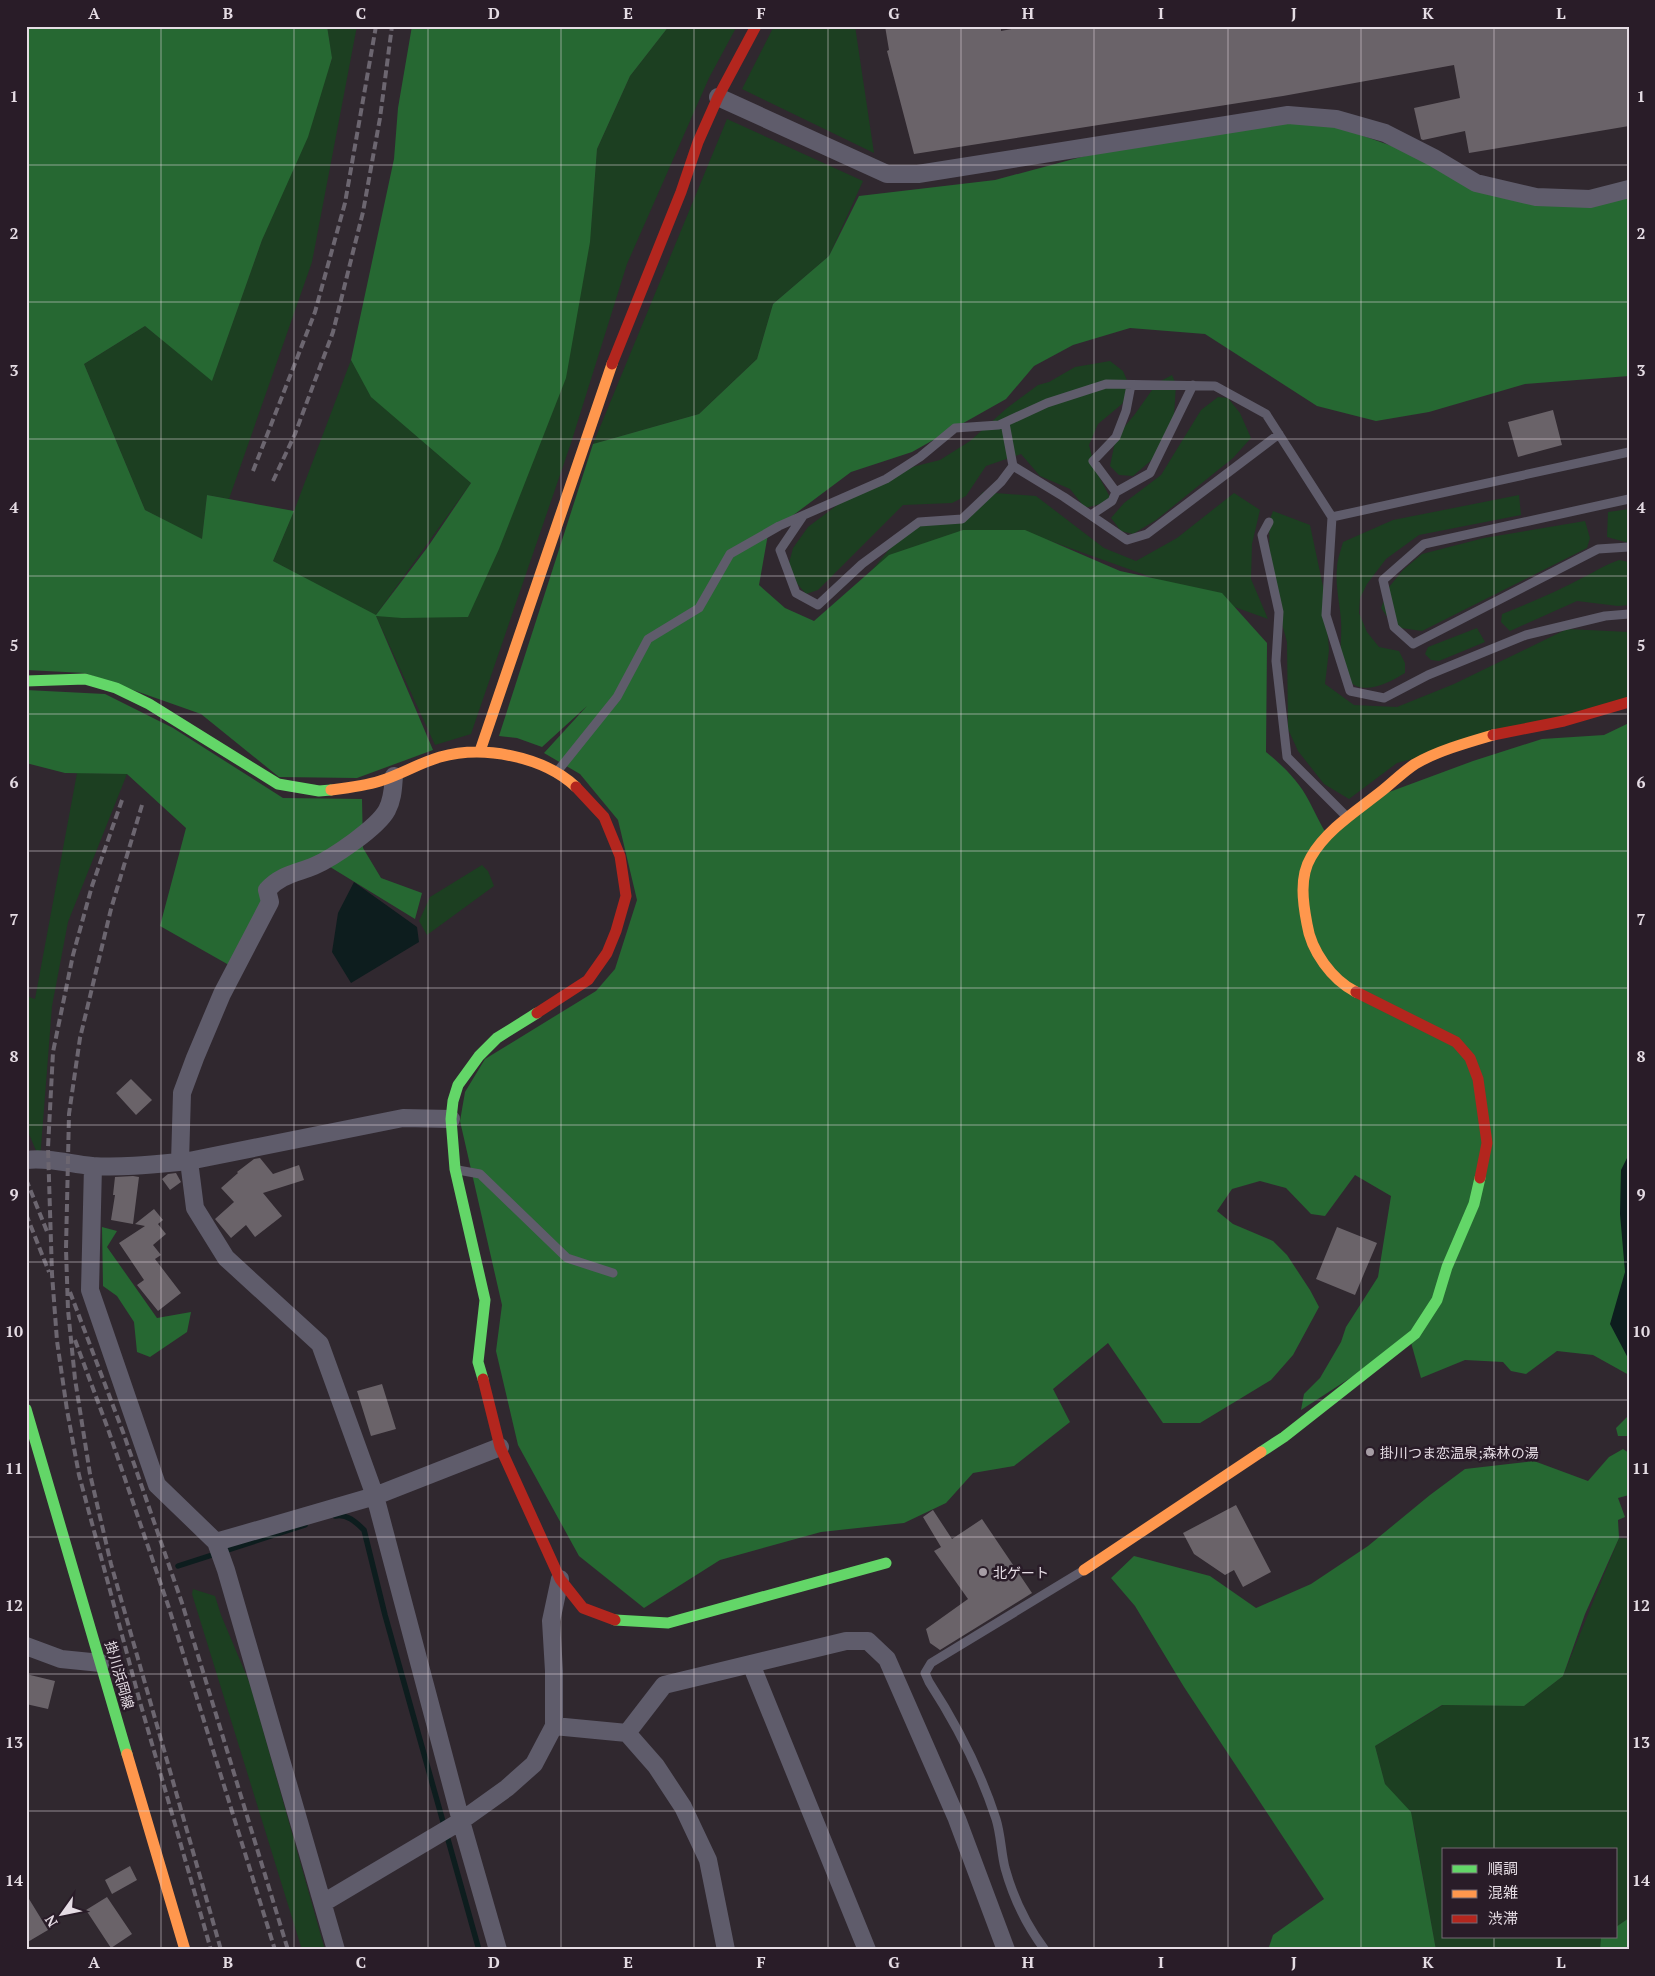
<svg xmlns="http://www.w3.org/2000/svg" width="1655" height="1976" font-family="'PT Serif','Noto Sans JP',serif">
<rect width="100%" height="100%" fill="#30282f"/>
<path fill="#1c3f21" d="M 327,26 L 357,26 L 312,262 L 229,499 L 207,495 L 202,540 L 145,510 L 84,364 L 145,326 L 212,380 L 262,240 L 332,59 Z
M 669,26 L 737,26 L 709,78 L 627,264 L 571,443 L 471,734 L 435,745 L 376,616 L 273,561 L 294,511 L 351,360 L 372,397 L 471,483 L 376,615 L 468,617 L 591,226 L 597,149 L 630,76 Z
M 774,26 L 855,26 L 874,153 L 742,89 Z
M 727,119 L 863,181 L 829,256 L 773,304 L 757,359 L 699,414 L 593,444 Z
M 1110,361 L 1123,371 L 1130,387 L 1122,404 L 1098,424 L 1089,445 L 1096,471 L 1112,501 L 1085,508 L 1070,489 L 1040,476 L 1021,454 L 986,466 L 966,496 L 952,503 L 903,505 L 818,590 L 806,594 L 794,580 L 788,567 L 793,548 L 808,527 L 844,500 L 904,469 L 940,460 L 970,441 L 1007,408 L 1038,385 L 1049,382 L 1075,367 Z
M 1172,375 L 1176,384 L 1174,417 L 1154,458 L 1133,476 L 1119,475 L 1110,466 L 1116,437 L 1135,414 L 1157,383 Z
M 1218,397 L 1228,398 L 1240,413 L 1251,438 L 1233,458 L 1156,520 L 1133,534 L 1121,531 L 1111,518 L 1124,503 L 1161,475 L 1201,410 Z
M 983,492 L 1036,496 L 1104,548 L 1136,561 L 1177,538 L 1234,493 L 1260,510 L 1252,544 L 1251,579 L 1268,619 L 1042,538 L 872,570 L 913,521 C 957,528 956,526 983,492 Z
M 1519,495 L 1521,515 L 1419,535 L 1386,559 L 1367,584 L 1360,598 L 1359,613 L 1367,632 L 1379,647 L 1399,651 L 1405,663 L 1405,673 C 1385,685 1352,702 1342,667 C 1339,658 1342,633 1341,621 C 1340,604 1335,586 1337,568 C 1337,560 1341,550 1343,542 L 1393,520 Z
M 1629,509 L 1629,543 L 1607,537 L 1608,512 Z
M 1273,511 L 1310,525 L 1324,591 L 1329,650 L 1325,684 L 1354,705 L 1397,707 L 1454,684 L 1567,629 L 1629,632 L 1629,701 L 1397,763 L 1349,799 L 1324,784 L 1298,751 L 1288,729 L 1287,642 L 1270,581 L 1269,522 Z
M 1585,521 L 1590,538 L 1587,548 L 1422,631 L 1394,627 L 1381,608 L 1389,587 L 1403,570 L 1422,554 L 1484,538 Z
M 1619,560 L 1629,562 L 1629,605 L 1618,606 L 1577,601 L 1510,631 L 1501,622 L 1502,614 C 1530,603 1558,591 1584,577 C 1596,571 1607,564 1619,560 Z
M 1477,628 L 1485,642 L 1439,661 L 1431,660 L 1425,654 L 1428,647 Z
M 77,773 L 127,774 L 68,922 L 52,1006 L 40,1160 L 26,1127 L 26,996 L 35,999 Z
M 482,865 L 488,871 L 494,886 L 427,935 L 419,921 L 430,897 Z
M 1619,1538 L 1629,1539 L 1629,1918 L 1616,1927 L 1616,1850 L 1444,1850 L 1444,1937 L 1603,1937 L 1600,1950 L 1436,1950 L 1414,1826 L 1385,1784 L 1375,1746 L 1443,1705 L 1524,1706 L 1563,1676 Z
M 193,1589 L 215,1596 L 221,1615 L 250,1684 L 325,1950 L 302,1950 L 192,1594 Z"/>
<path fill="#266832" d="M 26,26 L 327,26 L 332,58 L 308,137 L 262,240 L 212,381 L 145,326 L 84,364 L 145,510 L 202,539 L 207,495 L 294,511 L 273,561 L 376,615 L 427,548 L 471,483 L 371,397 L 351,360 L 394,159 L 398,108 L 412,26 L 669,26 L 630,76 L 597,149 L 590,242 L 566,378 L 499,549 L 468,617 L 402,618 L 376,616 L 433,750 L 357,778 L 279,777 L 201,714 L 85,673 L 26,670 Z
M 1310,117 L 1536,197 L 1629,192 L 1629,376 L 1525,384 L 1429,412 L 1376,421 L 1317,406 L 1205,334 L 1130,328 L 1073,345 L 1034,366 L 1006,399 L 912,452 L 851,472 L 768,534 L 759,585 L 785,608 L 814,621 L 889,555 L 963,530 L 1025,530 L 1120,571 L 1222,593 L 1267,643 L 1266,752 C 1282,765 1299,781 1309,801 C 1315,812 1320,824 1327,835 L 1373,798 L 1473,761 L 1542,739 L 1604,735 L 1629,723 L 1629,1375 L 1593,1355 L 1557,1351 L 1526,1374 L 1511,1371 L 1503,1362 L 1465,1360 L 1421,1378 L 1410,1339 L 1301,1410 L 1304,1394 L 1320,1378 L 1341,1342 L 1346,1327 L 1378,1277 L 1391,1196 L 1355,1175 L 1325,1216 L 1311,1214 L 1286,1188 L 1260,1181 L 1232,1189 L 1217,1211 L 1233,1224 L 1273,1241 L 1287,1255 L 1310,1290 L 1319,1307 L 1293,1355 L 1271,1380 L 1200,1423 L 1163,1423 L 1108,1343 L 1053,1389 L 1070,1422 L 1014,1466 L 973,1473 L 946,1503 L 904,1523 L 821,1532 L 720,1560 L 644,1608 L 579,1556 L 518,1445 L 496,1351 L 502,1305 L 460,1121 L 465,1092 L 485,1059 L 596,991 L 615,969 L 637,900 L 618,820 L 580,774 L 544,753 L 587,706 L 542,747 L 517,738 L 499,736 L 593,444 L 699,414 L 757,359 L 773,304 L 829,256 L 859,196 L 995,180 L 1163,135 Z
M 26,690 L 105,694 L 173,728 L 283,798 L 362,799 L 363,848 L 381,878 L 422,893 L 415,919 L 322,862 L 267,890 L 236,969 L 160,926 L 186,828 L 127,774 L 65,773 L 26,763 Z
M 102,1227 L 117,1231 L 107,1247 L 157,1318 L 191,1312 L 187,1332 L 150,1357 L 137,1352 L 134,1322 L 117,1296 L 103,1286 Z
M 1629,1415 L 1629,1436 L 1618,1436 L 1616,1428 Z
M 1623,1449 L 1629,1453 L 1629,1495 L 1618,1498 L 1625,1517 L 1618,1520 L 1619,1538 L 1585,1614 L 1563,1676 L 1524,1706 L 1442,1705 L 1375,1746 L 1385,1784 L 1411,1812 L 1436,1950 L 1268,1950 L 1273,1935 L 1324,1899 L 1184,1687 L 1135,1606 L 1111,1578 L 1134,1556 L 1210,1576 L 1256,1608 L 1311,1584 L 1368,1546 L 1430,1495 L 1465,1469 L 1534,1461 L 1588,1481 L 1609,1457 Z
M 1629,1918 L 1629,1950 L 1600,1950 L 1601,1938 L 1616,1937 L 1616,1927 Z"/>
<path fill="#0d1d1e" d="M 354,882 L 417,927 L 419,942 L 351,983 L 332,952 L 338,913 Z
M 1629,1154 L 1629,1360 L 1610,1324 L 1625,1272 L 1620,1214 L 1621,1170 Z"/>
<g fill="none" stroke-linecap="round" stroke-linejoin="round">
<path stroke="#0d1d1e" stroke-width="5.5" d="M 335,1516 C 346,1513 356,1522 364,1530 L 385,1615 L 479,1950
M 178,1566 L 305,1525"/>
</g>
<path fill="#6a6369" d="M 885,26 L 1001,26 L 1001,31 L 1027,26 L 1629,26 L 1629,126 L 1469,153 L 1465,131 L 1423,140 L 1421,139 L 1414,108 L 1460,98 L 1454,65 L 1283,96 L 914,154 L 887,51 L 889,50 Z
M 1553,410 L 1562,445 L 1518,457 L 1508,422 Z
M 131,1079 L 152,1100 L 136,1115 L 116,1093 Z
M 260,1158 L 273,1174 L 299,1165 L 304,1180 L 263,1193 L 282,1216 L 255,1237 L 246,1225 L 231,1238 L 215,1219 L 234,1202 L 221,1188 L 238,1173 L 237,1172 L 254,1159 Z
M 176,1173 L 181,1182 L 170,1190 L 162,1179 L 168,1174 Z
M 133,1176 L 139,1177 L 133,1224 L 111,1220 L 115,1195 L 113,1195 L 115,1177 Z
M 154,1209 L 163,1220 L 158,1224 L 166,1234 L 153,1245 L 161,1255 L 155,1259 L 181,1293 L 158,1311 L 137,1285 L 144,1280 L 119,1243 L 145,1226 L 135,1224 Z
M 1337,1227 L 1377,1243 L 1355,1295 L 1316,1279 Z
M 382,1384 L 396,1429 L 371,1436 L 357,1391 Z
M 1236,1505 L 1271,1572 L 1243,1587 L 1234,1570 L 1225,1575 L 1194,1554 L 1183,1533 Z
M 933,1510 L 952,1539 L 982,1519 L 1032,1593 L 940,1650 L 930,1643 L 926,1629 L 968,1599 L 934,1551 L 941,1547 L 923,1517 Z
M 26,1674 L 55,1681 L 48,1709 L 26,1704 Z
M 130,1866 L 137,1880 L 112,1894 L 105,1880 Z
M 26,1894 L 48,1930 L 26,1943 Z
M 107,1897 L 132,1934 L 111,1948 L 86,1910 Z"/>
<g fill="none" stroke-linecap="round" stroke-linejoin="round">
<path stroke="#5f5c6b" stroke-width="9" d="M 1005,423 L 1013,466
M 1116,492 L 1093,461 L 1116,437 L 1126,411 L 1131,385
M 1629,499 L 1424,544 L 1383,580 L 1394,627 L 1413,644 L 1598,549 L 1629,547
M 1091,515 L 1112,501 L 1116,492 L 1150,473 L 1193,385
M 803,516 L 780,550 L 796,593 L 818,605 L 862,564 L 919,522 L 962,519 L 1001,482 L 1013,466 L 1064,497 L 1127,540 L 1147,534 L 1279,434
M 1332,517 L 1629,452
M 1269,522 L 1262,535 L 1279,612 L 1276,661 L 1287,757 L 1347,817
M 556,773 L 617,697 L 648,639 L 699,608 L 730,554 L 779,526 L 886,479 L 920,457 L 955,428 L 999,425 L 1047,403 L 1106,384 L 1215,386 L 1266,414 L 1332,517 L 1326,615 L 1350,691 L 1384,698 L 1428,675 L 1526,635 L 1605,616 L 1629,614
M 458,1170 L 480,1174 L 567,1258 L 613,1273
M 1045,1950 C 1027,1926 1013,1897 1005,1868 C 1001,1852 1001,1835 996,1819 C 980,1770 957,1725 929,1682 L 925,1673 L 931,1663 L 1084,1570"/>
<path stroke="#5f5c6b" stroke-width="18" d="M 718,97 L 887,174 L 918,174 L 1288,115 L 1336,119 L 1385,133 L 1434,158 L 1476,183 L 1536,197 L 1590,199 L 1629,189
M 26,1160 C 48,1157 70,1164 92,1166 C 124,1168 157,1164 189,1161
M 180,1162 L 182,1093 L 195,1058 L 222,994 L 270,902 L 267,890 C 280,875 297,873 314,866 C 333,858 378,827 387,810 C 393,799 393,787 394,776
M 93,1166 L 90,1290 L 157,1485 L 216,1542 L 375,1496 L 320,1344 L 226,1258 L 195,1208 L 189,1161 L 403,1118 L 451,1119
M 216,1542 L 226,1570 L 336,1950
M 26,1646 L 61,1659 L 101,1663
M 751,1664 L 867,1950
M 554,1726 L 627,1733 L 656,1766 L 683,1807 L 708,1860 L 726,1950
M 627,1733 L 664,1685 L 846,1641 L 868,1641 L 887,1659 L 957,1819 L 1006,1950
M 323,1903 L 461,1821 L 507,1788 L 534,1764 L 554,1726 L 554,1671 L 551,1621 L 560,1579
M 498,1950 L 461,1821 L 375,1496 L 500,1447"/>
<path stroke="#63d668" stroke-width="11" d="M 26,681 L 85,679 L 116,688 L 149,704 L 278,784 L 319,791 L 331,790
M 483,1379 L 478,1362 L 485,1300 L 455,1169 L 451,1119 L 453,1101 L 458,1085 L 479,1056 L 497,1038 L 537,1013
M 26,1409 L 127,1754
M 1261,1452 L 1284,1437 L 1415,1334 L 1437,1300 L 1447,1267 L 1474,1204 L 1480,1178
M 615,1620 L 668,1623 L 886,1563"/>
<path stroke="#ff974d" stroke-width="11" d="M 480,751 L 612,364
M 331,790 C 347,788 364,786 380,781 C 400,775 419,763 440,757 C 483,745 543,756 576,787
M 1356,992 C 1332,980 1311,951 1307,924 C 1303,903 1299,877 1311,857 C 1327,829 1358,810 1383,790 C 1393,782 1404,771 1415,764 C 1437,751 1469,742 1493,735
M 1084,1570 L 1261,1452
M 127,1754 L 185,1950"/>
<path stroke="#b3261e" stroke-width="11" d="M 612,364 L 681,192 L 698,142 L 718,97 L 756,26
M 1493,735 L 1564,721 L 1629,702
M 1356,992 L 1456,1042 L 1470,1058 L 1478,1079 L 1487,1143 L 1480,1178
M 537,1013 L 588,980 L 607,953 L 616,931 L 626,896 L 620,856 L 604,817 L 576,787
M 483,1379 L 500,1447 L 560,1579 L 583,1608 L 615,1620"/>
<path stroke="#6c6670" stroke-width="4" stroke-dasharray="8 4" stroke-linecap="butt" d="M 253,471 L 315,312 L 345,203 L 376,26
M 273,481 L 295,434 L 333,332 L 363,212 L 380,118 L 392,26
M 122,800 L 92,886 L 73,955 L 53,1052 L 48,1148 L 52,1274 L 57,1341 L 67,1410 L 79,1475 L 140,1702 L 211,1950
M 142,805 L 111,909 L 80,1038 L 69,1114 L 66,1249 L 68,1310 L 75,1379 L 90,1474 L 111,1564 L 221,1950
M 26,1179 L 48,1234
M 26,1214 L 49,1272
M 70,1292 L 123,1432 L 182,1603 L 288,1950
M 75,1340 L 108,1429 L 169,1608 L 275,1950"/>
</g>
<path fill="none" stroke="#e5dce4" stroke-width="1" stroke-opacity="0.55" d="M 161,26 L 161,1950M 294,26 L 294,1950M 428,26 L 428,1950M 561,26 L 561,1950M 694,26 L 694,1950M 828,26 L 828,1950M 961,26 L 961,1950M 1094,26 L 1094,1950M 1228,26 L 1228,1950M 1361,26 L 1361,1950M 1494,26 L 1494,1850M 26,165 L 1629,165M 26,302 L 1629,302M 26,439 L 1629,439M 26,576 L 1629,576M 26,714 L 1629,714M 26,851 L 1629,851M 26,988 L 1629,988M 26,1125 L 1629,1125M 26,1262 L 1629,1262M 26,1400 L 1629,1400M 26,1537 L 1629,1537M 26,1674 L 1629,1674M 26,1811 L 1629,1811M 1494,1937 L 1494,1950"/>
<g fill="#a69da5" stroke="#291c28" stroke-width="2">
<circle cx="1370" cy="1452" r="5"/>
<circle cx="983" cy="1572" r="5"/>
</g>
<g text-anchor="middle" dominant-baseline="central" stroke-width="5" stroke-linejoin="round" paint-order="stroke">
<g font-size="14" fill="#e5dce4" stroke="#291c28" text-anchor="start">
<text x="1380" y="1452">掛川つま恋温泉;森林の湯</text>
<text x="993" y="1572">北ゲート</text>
</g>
<g font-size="14" fill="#e5dce4" stroke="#291c28">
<text transform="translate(120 1675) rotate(74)">掛川浜岡線</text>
</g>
</g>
<rect width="1655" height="1976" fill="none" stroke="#291c28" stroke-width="55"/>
<rect x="1442" y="1848" width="175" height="90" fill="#291c28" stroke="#746973"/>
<rect x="1452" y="1865" width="25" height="8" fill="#63d668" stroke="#746973"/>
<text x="1488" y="1874" font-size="15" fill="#e5dce4">順調</text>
<rect x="1452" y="1890" width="25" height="8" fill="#ff974d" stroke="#746973"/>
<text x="1488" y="1898" font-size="15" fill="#e5dce4">混雑</text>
<rect x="1452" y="1915" width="25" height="8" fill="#b3261e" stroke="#746973"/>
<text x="1488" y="1924" font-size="15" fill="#e5dce4">渋滞</text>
<g transform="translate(62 1914) rotate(237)" stroke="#291c28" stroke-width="4" paint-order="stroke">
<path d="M0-4L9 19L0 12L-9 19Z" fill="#e5dce4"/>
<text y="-8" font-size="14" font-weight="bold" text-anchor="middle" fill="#e5dce4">N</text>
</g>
<rect x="28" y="28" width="1600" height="1920" fill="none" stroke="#e5dce4" stroke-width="2"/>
<g font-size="16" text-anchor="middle" font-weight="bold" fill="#e5dce4">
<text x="94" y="19">A</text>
<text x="228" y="19">B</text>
<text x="361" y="19">C</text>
<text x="494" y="19">D</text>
<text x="628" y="19">E</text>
<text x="761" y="19">F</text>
<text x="894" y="19">G</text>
<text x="1028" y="19">H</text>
<text x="1161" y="19">I</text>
<text x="1294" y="19">J</text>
<text x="1428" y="19">K</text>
<text x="1561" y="19">L</text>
<text x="14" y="102">1</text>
<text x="1641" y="102">1</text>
<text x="14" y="239">2</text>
<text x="1641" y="239">2</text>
<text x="14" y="376">3</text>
<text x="1641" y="376">3</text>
<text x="14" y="513">4</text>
<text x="1641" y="513">4</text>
<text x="14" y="651">5</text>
<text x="1641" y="651">5</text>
<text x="14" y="788">6</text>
<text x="1641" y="788">6</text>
<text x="14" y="925">7</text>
<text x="1641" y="925">7</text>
<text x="14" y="1062">8</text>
<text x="1641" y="1062">8</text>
<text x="14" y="1200">9</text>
<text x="1641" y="1200">9</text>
<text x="14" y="1337">10</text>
<text x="1641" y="1337">10</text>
<text x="14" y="1474">11</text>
<text x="1641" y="1474">11</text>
<text x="14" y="1611">12</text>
<text x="1641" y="1611">12</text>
<text x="14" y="1748">13</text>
<text x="1641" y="1748">13</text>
<text x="14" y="1886">14</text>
<text x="1641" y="1886">14</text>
<text x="94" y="1968">A</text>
<text x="228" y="1968">B</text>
<text x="361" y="1968">C</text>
<text x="494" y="1968">D</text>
<text x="628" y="1968">E</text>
<text x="761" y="1968">F</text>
<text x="894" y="1968">G</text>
<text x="1028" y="1968">H</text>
<text x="1161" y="1968">I</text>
<text x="1294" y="1968">J</text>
<text x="1428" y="1968">K</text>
<text x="1561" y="1968">L</text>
</g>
</svg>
